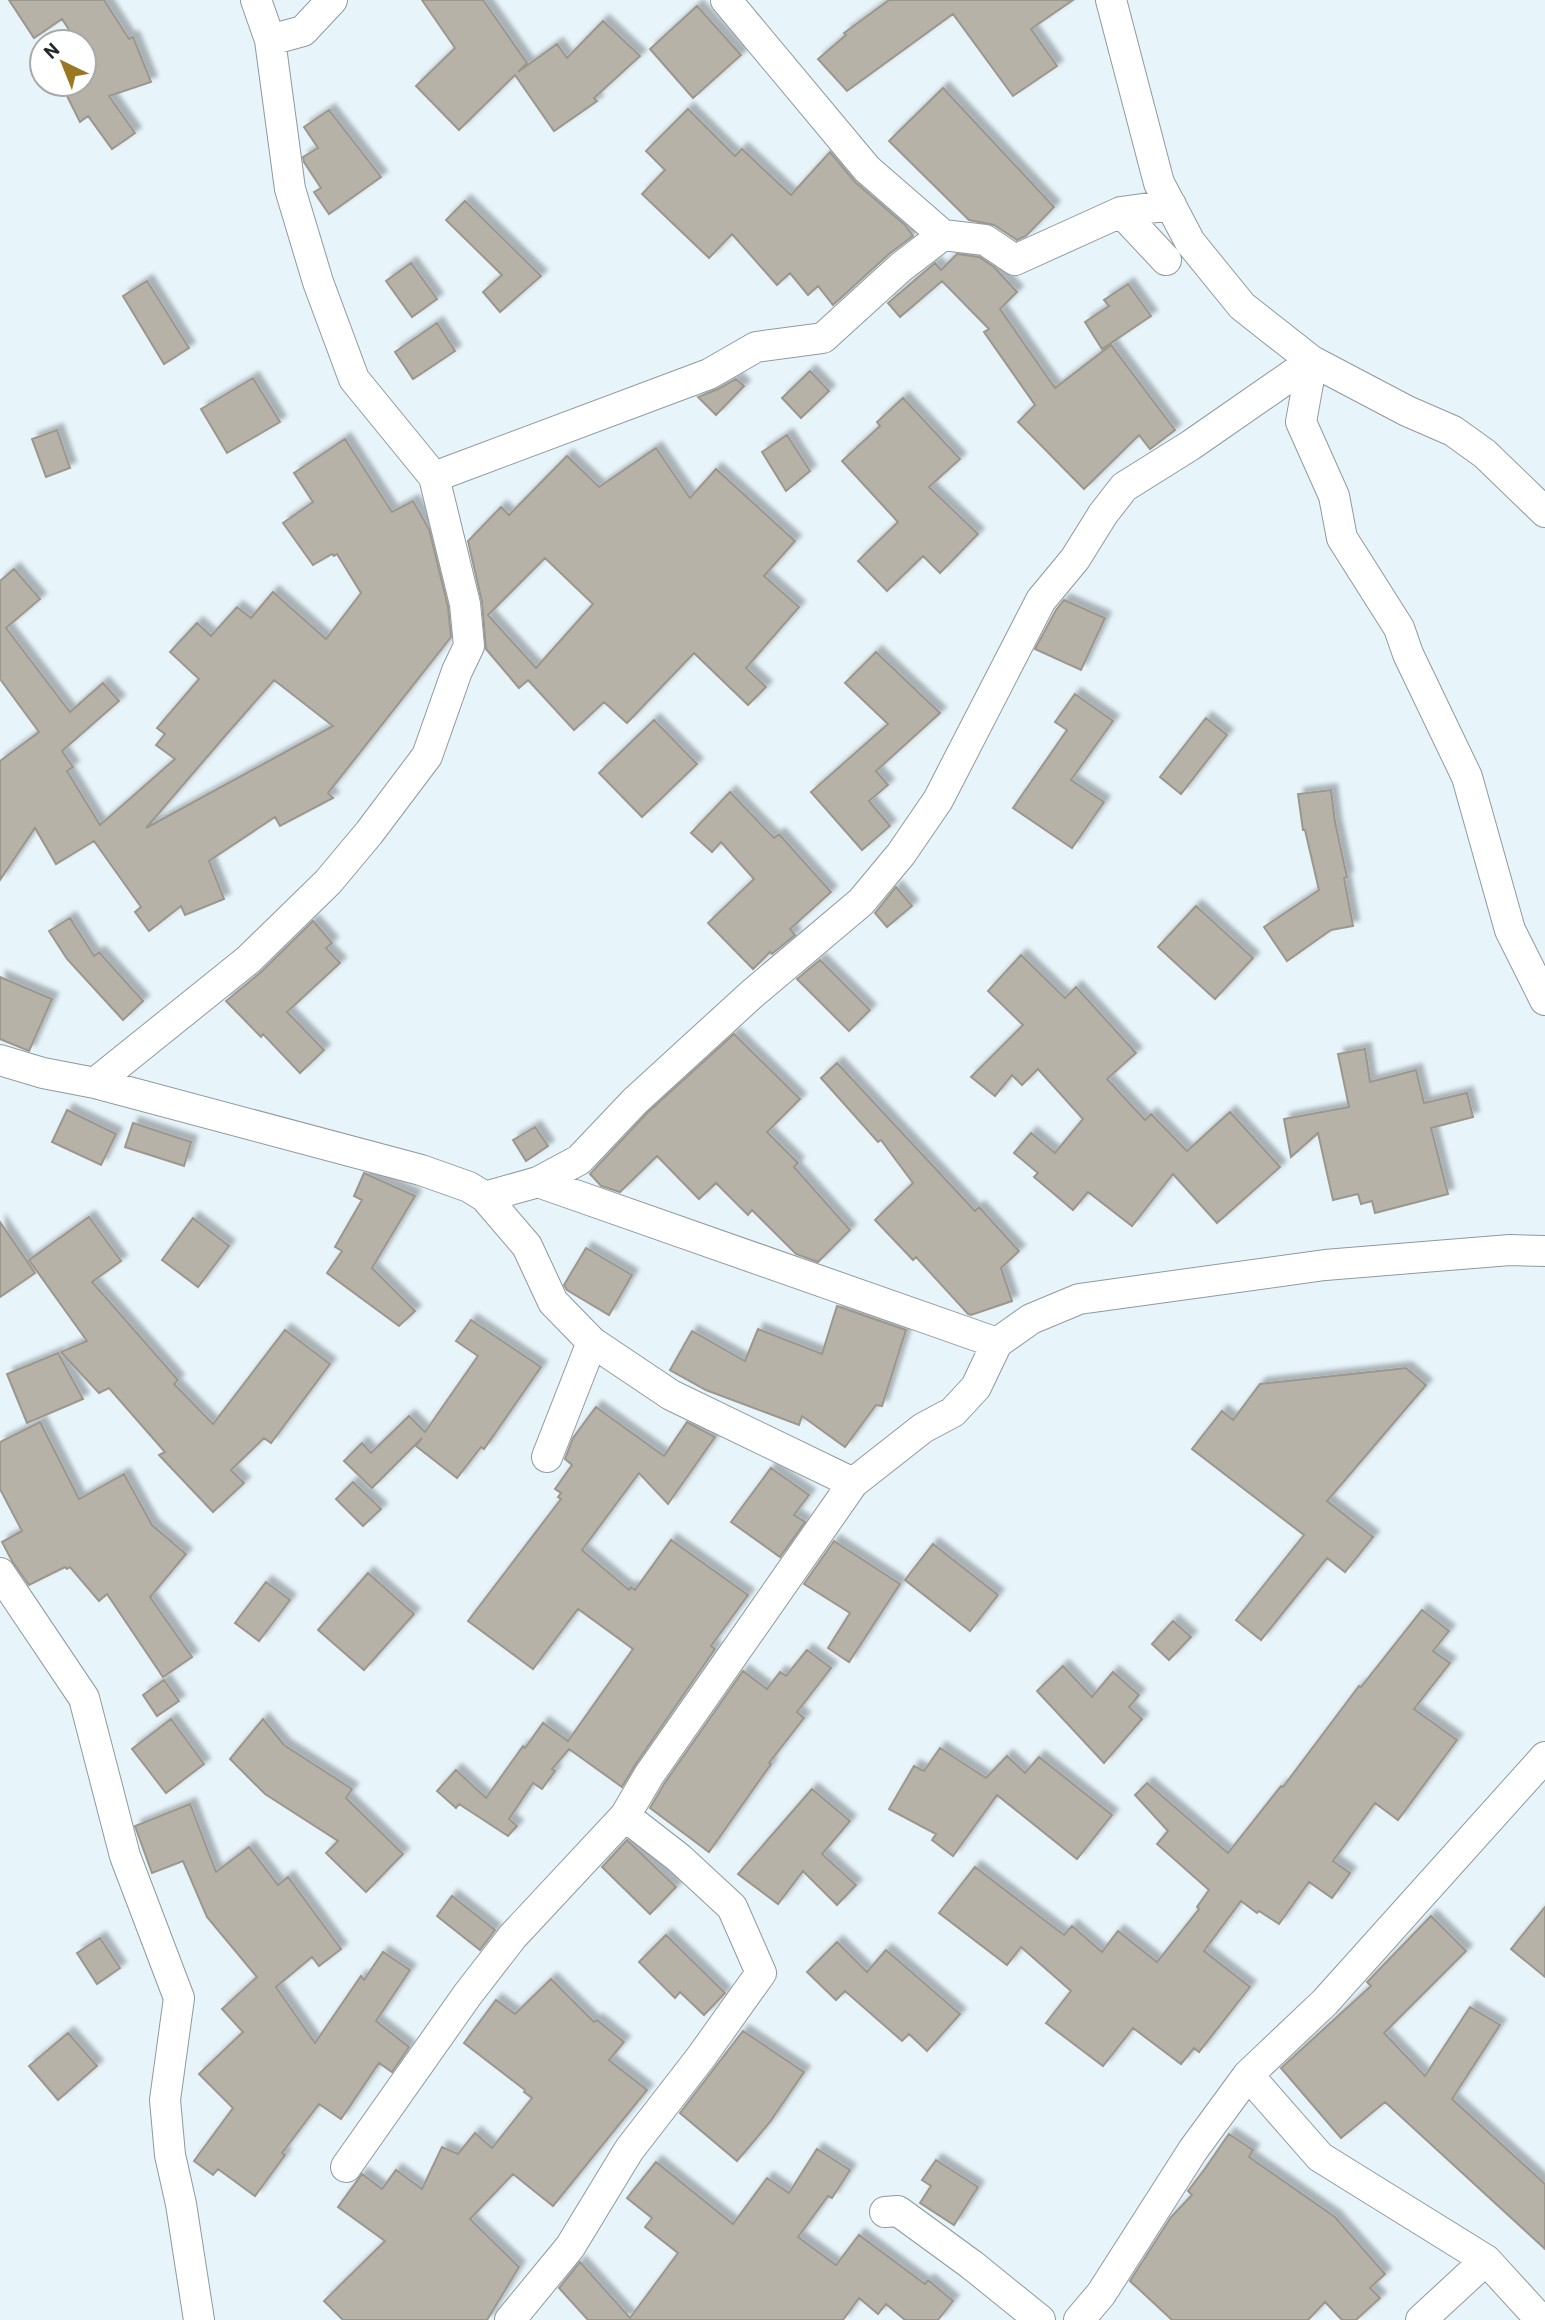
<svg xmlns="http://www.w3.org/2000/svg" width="1545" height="2320" font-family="Barlow,sans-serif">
<defs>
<filter id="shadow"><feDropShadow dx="6" dy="-6" stdDeviation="2" flood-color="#0004"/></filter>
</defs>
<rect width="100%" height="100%" fill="#e7f4fa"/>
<path fill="#b7b2a8" stroke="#9c978d" stroke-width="2" fill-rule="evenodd" filter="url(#shadow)" d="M 9,0 L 104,0 L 129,39 L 133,37 L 151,82 L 109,96 L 135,133 L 112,149 L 88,116 L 80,122 L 61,84 L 84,84 L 84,42 L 77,42 L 62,19 L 34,38 Z
M 422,0 L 483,0 L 527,63 L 518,72 L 557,44 L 567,58 L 603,21 L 640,56 L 594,98 L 597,101 L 554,131 L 515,75 L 459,130 L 416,86 L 455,48 Z
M 889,0 L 1073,0 L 1031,29 L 1057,66 L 1013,96 L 953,14 L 847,91 L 818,59 L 846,35 L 844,33 Z
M 697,6 L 741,55 L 693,98 L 650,49 Z
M 943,88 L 1054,207 L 1026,236 L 1017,240 L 994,225 L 969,220 L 889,141 Z
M 688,109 L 735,156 L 742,149 L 791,195 L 830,152 L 855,182 L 905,225 L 913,236 L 889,254 L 833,305 L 818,286 L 808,295 L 790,273 L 777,285 L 732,234 L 709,258 L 642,194 L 665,170 L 646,151 Z
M 329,110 L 381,177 L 329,214 L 314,192 L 321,188 L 304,162 L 303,157 L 318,148 L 304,127 Z
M 465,201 L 541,276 L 500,312 L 483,292 L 502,275 L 446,220 Z
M 957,254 L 979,257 L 994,267 L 1017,292 L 1000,309 L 1055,388 L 1111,345 L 1175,430 L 1150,449 L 1139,435 L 1084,489 L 1018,422 L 1035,405 L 984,332 L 989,329 L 942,281 L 900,317 L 888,303 L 935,263 L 941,270 Z
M 411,263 L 437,299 L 412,317 L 386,281 Z
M 147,281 L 189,348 L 164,364 L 123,296 Z
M 1128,284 L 1151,316 L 1102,349 L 1085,322 L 1109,306 L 1104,300 Z
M 437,323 L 455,351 L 413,379 L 395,352 Z
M 810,371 L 829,391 L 801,418 L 782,398 Z
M 253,378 L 280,422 L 227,453 L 201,409 Z
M 736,379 L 744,386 L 716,415 L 698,397 L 718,389 Z
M 903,398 L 960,459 L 929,487 L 978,534 L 940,573 L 923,556 L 887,591 L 858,561 L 898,522 L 842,461 L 880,426 L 877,422 Z
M 57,430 L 70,468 L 46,477 L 32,439 Z
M 787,435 L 810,471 L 786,491 L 762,452 Z
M 345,439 L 392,512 L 413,501 L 429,529 L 448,607 L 451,637 L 328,793 L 333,798 L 280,826 L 275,817 L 209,861 L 224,899 L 185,915 L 181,906 L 149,931 L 135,912 L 141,907 L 94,841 L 56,864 L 35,828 L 0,880 L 0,761 L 39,732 L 0,679 L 0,581 L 14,569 L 40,599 L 6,628 L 70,712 L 103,683 L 119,701 L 62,751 L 73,767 L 67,771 L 100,825 L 175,759 L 156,745 L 165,734 L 157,728 L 199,679 L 170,652 L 197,623 L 211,636 L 237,607 L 251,618 L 273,592 L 326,639 L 361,593 L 337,554 L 334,556 L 332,554 L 313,565 L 283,523 L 313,502 L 294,473 ZM 274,680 L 333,726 L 146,828 L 225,736 Z
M 656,448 L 690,498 L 716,469 L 795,541 L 764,576 L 799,607 L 746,668 L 766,687 L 748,705 L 694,653 L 627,723 L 604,702 L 574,730 L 528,680 L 519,688 L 486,649 L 482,602 L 468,541 L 501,507 L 509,515 L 567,456 L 599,487 ZM 545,558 L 593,604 L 536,668 L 488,615 Z
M 1064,600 L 1105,618 L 1081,670 L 1035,649 L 1056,610 Z
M 876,652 L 940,713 L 876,771 L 888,785 L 869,801 L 890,826 L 862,850 L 811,792 L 888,724 L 845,683 Z
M 1075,694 L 1113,721 L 1071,780 L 1104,802 L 1072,848 L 1013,808 L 1067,730 L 1055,722 Z
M 1206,718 L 1227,735 L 1181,794 L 1160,777 Z
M 654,720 L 697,764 L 642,817 L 599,773 Z
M 1331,790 L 1335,822 L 1347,877 L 1344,878 L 1353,926 L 1331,930 L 1287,961 L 1264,927 L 1319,890 L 1305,830 L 1303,830 L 1298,794 Z
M 730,792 L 774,838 L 779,834 L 831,892 L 790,929 L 795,935 L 772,954 L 770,952 L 753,969 L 708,923 L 754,879 L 721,842 L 712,852 L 691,833 Z
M 896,887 L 912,906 L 887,927 L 875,913 Z
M 1196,906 L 1253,958 L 1215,999 L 1158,947 Z
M 70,918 L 94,956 L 99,952 L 143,1001 L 123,1020 L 67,959 L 49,931 Z
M 313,921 L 332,943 L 326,948 L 340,963 L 287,1012 L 324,1050 L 300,1073 L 263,1034 L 261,1037 L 226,1001 L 260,973 Z
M 1021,955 L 1065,998 L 1076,987 L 1136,1053 L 1107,1079 L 1145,1120 L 1151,1114 L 1187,1151 L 1230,1112 L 1280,1167 L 1217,1223 L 1173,1174 L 1132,1226 L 1088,1192 L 1073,1210 L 1034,1177 L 1038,1173 L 1014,1153 L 1031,1133 L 1055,1153 L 1083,1119 L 1038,1069 L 1022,1085 L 1012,1075 L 995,1096 L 971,1077 L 1023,1025 L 988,991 Z
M 820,960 L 870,1010 L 849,1031 L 797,979 Z
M 0,977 L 52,999 L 29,1051 L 0,1039 Z
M 734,1034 L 800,1099 L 767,1132 L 798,1163 L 794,1167 L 850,1230 L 818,1262 L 796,1254 L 752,1210 L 748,1215 L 716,1183 L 699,1199 L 657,1156 L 620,1192 L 601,1186 L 590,1174 L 647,1113 Z
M 1365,1049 L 1370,1082 L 1416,1070 L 1424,1103 L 1467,1093 L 1473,1117 L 1431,1128 L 1448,1194 L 1375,1213 L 1372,1201 L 1361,1204 L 1358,1194 L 1333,1200 L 1318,1133 L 1291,1157 L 1284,1119 L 1349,1107 L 1338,1054 Z
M 837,1063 L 975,1211 L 979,1207 L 1019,1251 L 1001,1268 L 1012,1301 L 971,1315 L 968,1314 L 916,1257 L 913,1260 L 875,1220 L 913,1183 L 881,1140 L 878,1142 L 821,1078 Z
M 67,1110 L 116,1134 L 101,1165 L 52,1142 Z
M 133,1123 L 191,1142 L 184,1166 L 125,1147 Z
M 535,1127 L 548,1146 L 526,1161 L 513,1140 Z
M 364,1173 L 415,1196 L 372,1268 L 415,1311 L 399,1326 L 327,1273 L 342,1251 L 335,1247 L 362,1200 L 354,1196 Z
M 89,1217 L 121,1261 L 92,1282 L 178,1380 L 174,1384 L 213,1424 L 285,1330 L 330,1364 L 271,1443 L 264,1438 L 231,1470 L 244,1483 L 213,1512 L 159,1455 L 165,1452 L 109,1388 L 99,1393 L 61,1352 L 87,1341 L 29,1260 Z
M 193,1218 L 229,1246 L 198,1287 L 162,1260 Z
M 0,1222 L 35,1273 L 0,1297 Z
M 586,1248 L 632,1275 L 609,1315 L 567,1290 L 564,1285 Z
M 837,1306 L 906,1330 L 882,1406 L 876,1405 L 845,1447 L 802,1416 L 799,1425 L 706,1390 L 670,1370 L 692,1331 L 745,1361 L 758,1329 L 822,1354 Z
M 471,1320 L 541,1367 L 484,1449 L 481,1447 L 457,1478 L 416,1446 L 422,1438 L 372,1488 L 344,1461 L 362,1443 L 371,1453 L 409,1416 L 425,1432 L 478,1356 L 456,1341 Z
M 58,1353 L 83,1399 L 27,1423 L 7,1374 Z
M 1406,1368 L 1426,1385 L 1327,1501 L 1373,1537 L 1345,1572 L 1327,1558 L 1261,1640 L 1236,1620 L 1304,1535 L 1192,1449 L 1222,1411 L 1233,1420 L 1260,1384 Z
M 596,1407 L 664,1456 L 687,1422 L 715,1437 L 668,1504 L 639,1473 L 582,1550 L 629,1590 L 631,1587 L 635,1590 L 671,1540 L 748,1595 L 711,1646 L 715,1649 L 635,1765 L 622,1787 L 569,1749 L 552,1769 L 555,1771 L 542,1789 L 533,1783 L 509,1819 L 517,1826 L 508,1836 L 459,1804 L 456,1808 L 437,1791 L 456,1770 L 486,1798 L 523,1746 L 525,1748 L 543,1723 L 568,1741 L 633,1649 L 578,1609 L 533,1669 L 468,1621 L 561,1499 L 558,1497 L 561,1493 L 555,1489 L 572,1465 L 565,1459 L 573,1438 Z
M 40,1422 L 79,1499 L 124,1474 L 152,1525 L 186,1554 L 150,1597 L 192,1657 L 163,1677 L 107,1594 L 99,1601 L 70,1567 L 67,1569 L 65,1567 L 29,1585 L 12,1561 L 2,1542 L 22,1531 L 0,1489 L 0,1442 Z
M 771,1468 L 809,1495 L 794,1515 L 805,1522 L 780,1557 L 731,1522 Z
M 353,1482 L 381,1509 L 363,1526 L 336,1499 Z
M 834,1541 L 900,1584 L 849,1662 L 828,1648 L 850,1613 L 804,1584 Z
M 933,1544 L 998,1595 L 970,1631 L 905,1580 Z
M 368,1573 L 414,1614 L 364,1670 L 318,1630 Z
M 266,1582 L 290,1600 L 259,1641 L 235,1623 Z
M 1422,1610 L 1449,1631 L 1433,1651 L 1450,1663 L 1414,1709 L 1457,1740 L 1398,1820 L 1375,1803 L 1333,1861 L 1350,1873 L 1332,1898 L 1309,1882 L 1279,1924 L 1259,1911 L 1257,1913 L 1241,1901 L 1204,1951 L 1250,1987 L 1199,2052 L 1194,2048 L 1181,2064 L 1133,2028 L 1103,2066 L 1046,2023 L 1071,1991 L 1021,1947 L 1007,1965 L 939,1913 L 975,1867 L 1064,1935 L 1072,1926 L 1102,1952 L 1118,1931 L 1157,1962 L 1199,1909 L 1197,1907 L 1209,1890 L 1157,1844 L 1168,1831 L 1135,1795 L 1147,1783 L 1228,1853 L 1281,1786 L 1283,1787 L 1359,1686 L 1361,1687 Z
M 1173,1621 L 1191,1637 L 1169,1660 L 1152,1644 Z
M 807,1650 L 831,1668 L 797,1712 L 804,1718 L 769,1763 L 771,1764 L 709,1852 L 650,1808 L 664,1784 L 743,1671 L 767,1689 L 780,1672 L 786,1676 Z
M 1063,1666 L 1092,1697 L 1113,1672 L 1139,1695 L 1129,1707 L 1142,1719 L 1104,1763 L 1037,1691 Z
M 164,1680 L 179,1701 L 157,1716 L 143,1695 Z
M 171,1719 L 204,1764 L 166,1793 L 132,1749 Z
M 263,1719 L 284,1745 L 352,1789 L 346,1798 L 403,1854 L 366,1892 L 326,1853 L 338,1841 L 265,1794 L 230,1759 Z
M 940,1748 L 986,1778 L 1007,1756 L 1025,1773 L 1039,1757 L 1112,1815 L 1077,1859 L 997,1795 L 953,1856 L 932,1840 L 936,1834 L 889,1809 L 914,1766 L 924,1771 Z
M 812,1789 L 850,1821 L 822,1854 L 856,1885 L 837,1905 L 803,1871 L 778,1904 L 738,1874 Z
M 190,1804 L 216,1872 L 249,1847 L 278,1885 L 288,1877 L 341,1949 L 319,1966 L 312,1957 L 276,1987 L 315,2043 L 361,1976 L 364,1980 L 383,1952 L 410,1970 L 376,2021 L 409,2047 L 392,2072 L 379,2063 L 341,2119 L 319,2104 L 282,2153 L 285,2155 L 255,2196 L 218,2169 L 213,2175 L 194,2161 L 233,2108 L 199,2074 L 243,2032 L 222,2009 L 257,1977 L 207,1917 L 183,1861 L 152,1873 L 135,1826 Z
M 627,1840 L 676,1887 L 650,1914 L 602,1867 Z
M 452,1896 L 495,1930 L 480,1950 L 437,1916 Z
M 1545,1907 L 1545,1977 L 1511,1949 Z
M 1431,1916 L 1466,1951 L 1384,2033 L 1425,2076 L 1470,2007 L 1500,2025 L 1452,2099 L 1545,2184 L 1545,2249 L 1385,2102 L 1341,2138 L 1281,2068 L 1371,1986 L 1367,1982 Z
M 666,1935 L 725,1993 L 704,2015 L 680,1992 L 675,1998 L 639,1962 Z
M 100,1938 L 120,1968 L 97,1984 L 77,1953 Z
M 837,1942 L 867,1972 L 886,1950 L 960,2014 L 927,2051 L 909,2034 L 902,2041 L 845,1991 L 836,2000 L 807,1972 Z
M 551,1979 L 594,2022 L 597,2020 L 624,2042 L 609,2060 L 647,2090 L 553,2206 L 513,2174 L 470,2219 L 519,2267 L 487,2320 L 343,2320 L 324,2301 L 385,2241 L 338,2207 L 362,2174 L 382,2189 L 396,2170 L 422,2189 L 442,2147 L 458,2154 L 475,2133 L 492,2148 L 532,2098 L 524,2092 L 525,2090 L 464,2043 L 496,2000 L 515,2014 Z
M 743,2031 L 804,2072 L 770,2122 L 737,2161 L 680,2113 Z
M 68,2033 L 97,2066 L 58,2100 L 29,2066 Z
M 1229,2134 L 1253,2150 L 1249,2157 L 1335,2217 L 1385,2274 L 1370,2288 L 1380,2298 L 1356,2320 L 1342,2320 L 1325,2302 L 1308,2320 L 1172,2320 L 1130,2281 L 1171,2217 L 1192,2195 L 1188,2191 L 1204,2170 Z
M 817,2149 L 850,2170 L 832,2198 L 828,2196 L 798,2237 L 836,2265 L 859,2235 L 925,2284 L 928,2280 L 953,2301 L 938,2320 L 905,2320 L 886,2304 L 878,2314 L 859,2298 L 843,2320 L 588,2320 L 559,2288 L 580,2262 L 630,2318 L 678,2253 L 645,2227 L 652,2218 L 627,2198 L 656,2162 L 733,2224 L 767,2178 L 789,2193 Z
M 936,2160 L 978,2187 L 954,2225 L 920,2203 L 931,2186 L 922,2180 Z"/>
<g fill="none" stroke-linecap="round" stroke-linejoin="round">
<defs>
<path id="street" d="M 726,0 L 867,169 L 943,235
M 1111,0 L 1159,183 L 1190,242 L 1242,306 L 1312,361 L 1407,411 L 1453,431 L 1485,454 L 1545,512
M 270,40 L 303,31 L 332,0
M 1121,212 L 1166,260
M 1312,361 L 1301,422 L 1334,496 L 1342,538 L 1399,628 L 1408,654 L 1467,777 L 1510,930 L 1545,1000
M 434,477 L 709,374 L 756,347 L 823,338 L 901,267 L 943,235 L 985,240 L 1015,260 L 1121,212 L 1171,205
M 0,1060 L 43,1073 L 95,1083 L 421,1170 L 469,1187 L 485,1197 L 527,1246 L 553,1302 L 592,1342 L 671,1395 L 853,1483
M 95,1083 L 248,960 L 328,882 L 369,833 L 427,756 L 457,671 L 469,646 L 465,604 L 434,477 L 354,379 L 318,282 L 290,189 L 270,40 L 256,0
M 538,1182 L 997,1343
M 485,1197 L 538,1182 L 579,1160 L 635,1101 L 752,994 L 861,902 L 901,854 L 938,800 L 1041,600 L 1075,559 L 1103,514 L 1124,487 L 1191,445 L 1312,361
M 547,1457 L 592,1342
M 0,1573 L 84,1698 L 125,1856 L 179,1998 L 165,2100 L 170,2155 L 181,2204 L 199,2320
M 1248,2075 L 1320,2157 L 1486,2260 L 1541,2320
M 346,2167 L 468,1994 L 513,1936 L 625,1816 L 649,1775 L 853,1483 L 923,1428 L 953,1412 L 976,1387 L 997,1343 L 1031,1319 L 1079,1299 L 1325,1265 L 1510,1250 L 1545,1251
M 885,2212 L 898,2211 L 972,2265 L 1040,2320
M 510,2320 L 570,2247 L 629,2150 L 701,2057 L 761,1973 L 732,1907 L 679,1858 L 625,1816
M 1079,2320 L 1101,2294 L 1193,2150 L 1248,2075 L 1325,2002 L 1545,1757
M 1421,2320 L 1486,2260"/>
</defs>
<use href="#street" stroke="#8f9aa0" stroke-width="32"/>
<use href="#street" stroke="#fff" stroke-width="30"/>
</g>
<g transform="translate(63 63) rotate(317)"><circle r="33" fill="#ffffff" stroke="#a7a9aa" stroke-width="2"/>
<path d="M0-5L12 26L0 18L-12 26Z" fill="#9a7822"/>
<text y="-10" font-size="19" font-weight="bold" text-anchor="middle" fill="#23282a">N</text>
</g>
</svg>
